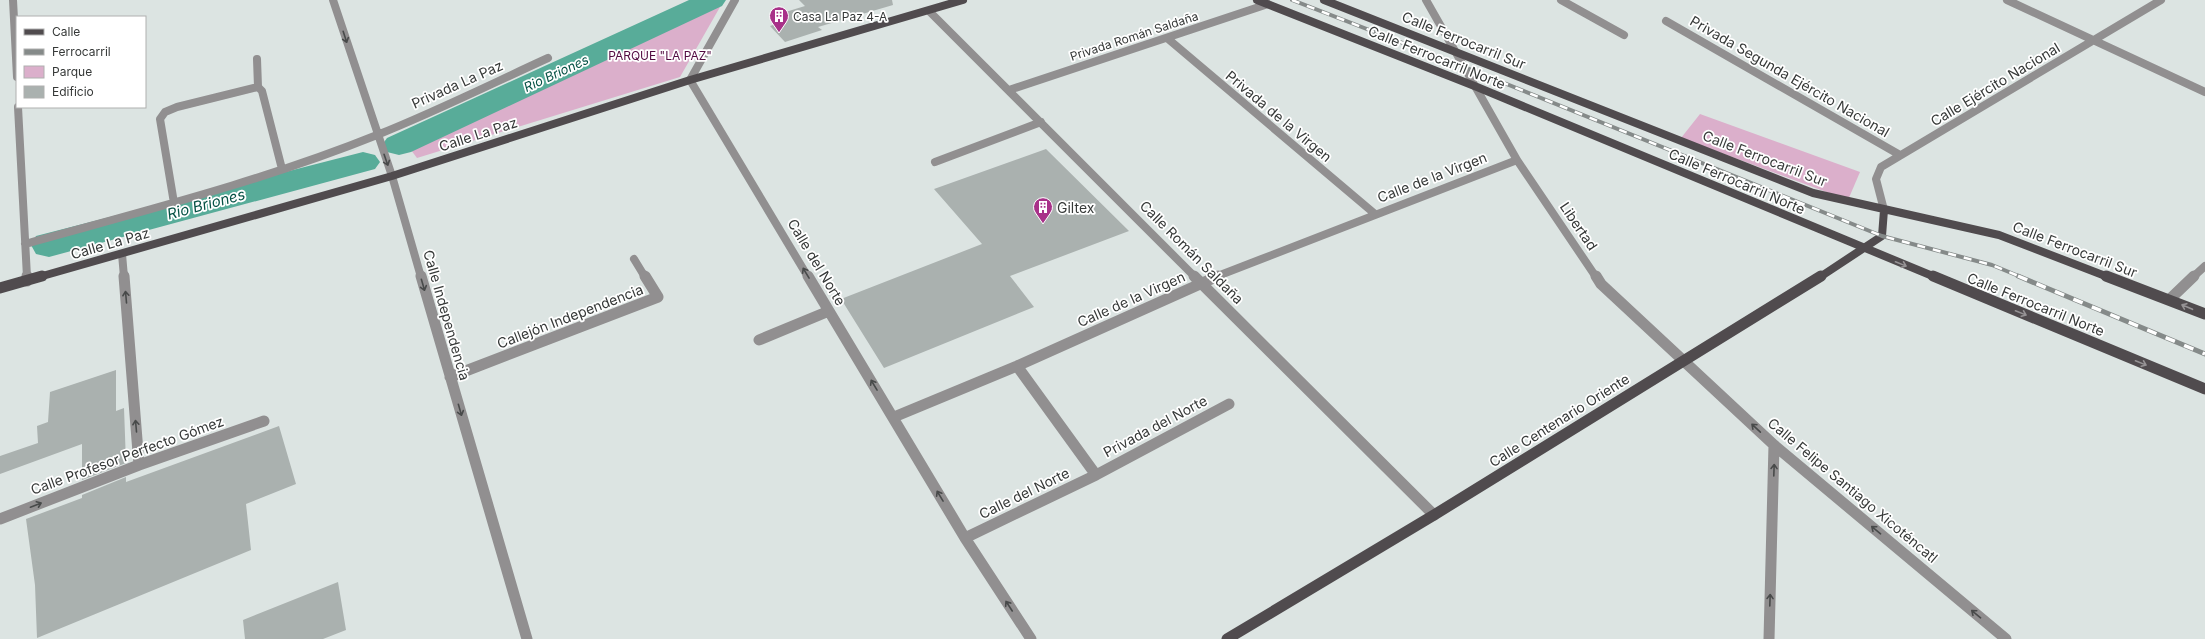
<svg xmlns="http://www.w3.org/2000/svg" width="2205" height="639" font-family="Inter,sans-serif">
<rect width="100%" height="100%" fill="#dce4e2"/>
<path fill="#dbafcb" d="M 715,0 L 724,0 L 680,77 L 417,158 L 405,142 Z
M 1700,114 L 1860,172 L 1848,200 L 1681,138 Z"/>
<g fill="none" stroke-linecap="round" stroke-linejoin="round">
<path fill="#58ac99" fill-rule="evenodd" d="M 689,0 L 726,0 L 722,6 L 411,152 L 399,155 L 387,152 L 382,145 L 387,138 Z
M 363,152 L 375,155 L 380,162 L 375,169 L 49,257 L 36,254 L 31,245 L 36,236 Z"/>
</g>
<path fill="#aab1af" d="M 799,0 L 892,0 L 893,5 L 818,27 L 822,30 L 785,42 L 770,26 L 785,21 L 779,14 L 805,6 Z
M 1046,149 L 1129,231 L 1010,276 L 1034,307 L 884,368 L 841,299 L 982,244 L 934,189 Z
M 116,370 L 116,411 L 124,408 L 126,463 L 82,480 L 82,444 L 0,474 L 0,456 L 38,443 L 37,426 L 48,422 L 50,392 Z
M 279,426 L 296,484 L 246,504 L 251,550 L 37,638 L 35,585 L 26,519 L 82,498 L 82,495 L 126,477 L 126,482 Z
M 338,582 L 346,630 L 323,639 L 245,639 L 243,620 Z"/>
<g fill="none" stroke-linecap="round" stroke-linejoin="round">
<path stroke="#918f90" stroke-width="8" d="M 13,0 L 17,77
M 333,0 L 392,176 L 421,277
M 735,0 L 690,80 L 808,277
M 1426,0 L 1517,160 L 1596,277
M 1561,0 L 1624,35
M 2007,0 L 2205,92
M 929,11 L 1195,277
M 1666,21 L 1900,155
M 1167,38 L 1375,214
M 257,59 L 258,87
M 1009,90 L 1268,4
M 18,107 L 27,277
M 935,162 L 1041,122
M 174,203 L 160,119 L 165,112 L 177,107 L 258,87 L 262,91 L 282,169
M 1884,210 L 1876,179 L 1881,167 L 2161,0
M 25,244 C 143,211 263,181 377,135 C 435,112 491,84 548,58
M 122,254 L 124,277
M 634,259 L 645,277
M 1215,277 L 1517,160
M 2193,277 L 2205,266"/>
<path stroke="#918f90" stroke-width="11" d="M 27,276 L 27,281
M 124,276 L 139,465
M 421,276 L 527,639
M 808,276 L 965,538 L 1031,639
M 1194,276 L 1434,515
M 1596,276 L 1601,284 L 1774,445 L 2006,639
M 2170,299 L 2194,276
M 759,340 L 829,311
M 1017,366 L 1096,475
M 450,377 L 658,297 L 645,276
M 894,417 L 1017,366 L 1218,276
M 0,519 L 139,465 L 264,421
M 965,538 L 1096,475 L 1229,404
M 1769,639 L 1774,445"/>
<path stroke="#504b4e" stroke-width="8" d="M 1257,0 L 1477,87 L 1935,277
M 1324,0 L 1813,193 L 1999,235 L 2108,277
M 39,277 L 392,176 L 690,80 L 963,0
M 1820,277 L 1882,236 L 1884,210"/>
<path stroke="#504b4e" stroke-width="11" d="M 1933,276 L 2205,389
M 2106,276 L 2205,314
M 0,288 L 42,276
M 1227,639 L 1434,515 L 1821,276"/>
<defs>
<path id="rail-far1" d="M 1292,0 L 1462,66 L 1882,236 L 1992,265 L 2021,277"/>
<path id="rail" d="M 2018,276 L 2205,354"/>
</defs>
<use href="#rail-far1" stroke="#858a89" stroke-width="4"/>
<use href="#rail" stroke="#858a89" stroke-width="5"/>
<use href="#rail-far1" stroke="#fff" stroke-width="2.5" stroke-dasharray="8" stroke-linecap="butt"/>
<use href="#rail" stroke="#fff" stroke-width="3.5" stroke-dasharray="10" stroke-linecap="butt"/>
</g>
<defs><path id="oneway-shaft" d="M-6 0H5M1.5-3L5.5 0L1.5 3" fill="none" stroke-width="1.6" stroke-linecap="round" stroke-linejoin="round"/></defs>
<g stroke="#484a4a">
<use href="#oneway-shaft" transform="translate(345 37) rotate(72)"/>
<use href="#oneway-shaft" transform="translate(386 160) rotate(71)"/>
<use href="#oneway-shaft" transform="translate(806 273) rotate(-121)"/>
<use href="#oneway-shaft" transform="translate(423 285) rotate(74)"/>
<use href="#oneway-shaft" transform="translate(126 297) rotate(-95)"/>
<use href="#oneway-shaft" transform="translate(874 385) rotate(-121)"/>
<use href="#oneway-shaft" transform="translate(460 410) rotate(74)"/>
<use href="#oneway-shaft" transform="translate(136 426) rotate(-95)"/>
<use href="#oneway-shaft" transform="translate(1756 428) rotate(-137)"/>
<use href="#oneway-shaft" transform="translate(1774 470) rotate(-88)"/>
<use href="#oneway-shaft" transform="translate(940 496) rotate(-121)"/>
<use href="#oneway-shaft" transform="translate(36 505) rotate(-21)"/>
<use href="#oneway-shaft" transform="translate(1876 530) rotate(-140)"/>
<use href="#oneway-shaft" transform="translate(1770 600) rotate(-88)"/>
<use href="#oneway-shaft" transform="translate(1009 606) rotate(-123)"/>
<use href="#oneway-shaft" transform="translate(1976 614) rotate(-140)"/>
</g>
<g stroke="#969395">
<use href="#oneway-shaft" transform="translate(1901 264) rotate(22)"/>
<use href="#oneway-shaft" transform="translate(2187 307) rotate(-157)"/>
<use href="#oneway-shaft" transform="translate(2021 313) rotate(22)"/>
<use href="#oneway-shaft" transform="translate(2141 363) rotate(22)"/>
</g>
<defs>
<symbol id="building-pin" viewBox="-11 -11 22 30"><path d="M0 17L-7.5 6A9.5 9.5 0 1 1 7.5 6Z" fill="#a83189" stroke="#fff"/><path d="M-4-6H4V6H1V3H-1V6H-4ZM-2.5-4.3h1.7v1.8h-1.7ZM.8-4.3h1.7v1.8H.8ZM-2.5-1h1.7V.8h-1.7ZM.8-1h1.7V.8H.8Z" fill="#fff"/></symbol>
</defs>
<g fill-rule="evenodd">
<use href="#building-pin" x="768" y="5" width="22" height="30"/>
<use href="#building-pin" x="1032" y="196" width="22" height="30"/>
</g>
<g text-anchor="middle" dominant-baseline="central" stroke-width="3.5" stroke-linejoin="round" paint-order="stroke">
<g font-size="12" fill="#363938" stroke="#fff" text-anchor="start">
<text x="793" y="16">Casa La Paz 4-A</text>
</g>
<g font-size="12" fill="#363938" stroke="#fff">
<text transform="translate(1134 36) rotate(-18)">Privada Román Saldaña</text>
</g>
<g font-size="12" fill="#510a40" stroke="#fff">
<text x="660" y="55">PARQUE "LA PAZ"</text>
</g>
<g font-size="13" font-style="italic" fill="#055144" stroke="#fff">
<text transform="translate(556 73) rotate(-25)">Rio Briones</text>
</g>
<g font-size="14" fill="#363938" stroke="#fff">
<text transform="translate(1464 40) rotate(22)">Calle Ferrocarril Sur</text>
<text transform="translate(1437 57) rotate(22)">Calle Ferrocarril Norte</text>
<text transform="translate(1790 76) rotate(30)">Privada Segunda Ejército Nacional</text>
<text transform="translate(457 84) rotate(-24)">Privada La Paz</text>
<text transform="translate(1995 84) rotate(-31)">Calle Ejército Nacional</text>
<text transform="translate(1279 116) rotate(40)">Privada de la Virgen</text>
<text transform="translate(478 134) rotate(-18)">Calle La Paz</text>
<text transform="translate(1765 158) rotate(21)">Calle Ferrocarril Sur</text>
<text transform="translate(1432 177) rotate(-21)">Calle de la Virgen</text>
<text transform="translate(1737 181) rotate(23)">Calle Ferrocarril Norte</text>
<text transform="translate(1579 226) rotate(56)">Libertad</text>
<text transform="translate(110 243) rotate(-16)">Calle La Paz</text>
<text transform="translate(2075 249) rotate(21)">Calle Ferrocarril Sur</text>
<text transform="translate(1192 252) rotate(45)">Calle Román Saldaña</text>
<text transform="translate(817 262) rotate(59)">Calle del Norte</text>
<text transform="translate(1131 299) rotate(-24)">Calle de la Virgen</text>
<text transform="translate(2036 304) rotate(22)">Calle Ferrocarril Norte</text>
<text transform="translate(447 315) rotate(74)">Calle Independencia</text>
<text transform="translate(570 316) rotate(-21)">Callejón Independencia</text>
<text transform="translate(1559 420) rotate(-32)">Calle Centenario Oriente</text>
<text transform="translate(1155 426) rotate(-28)">Privada del Norte</text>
<text transform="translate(127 455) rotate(-20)">Calle Profesor Perfecto Gómez</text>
<text transform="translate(1853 490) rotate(40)">Calle Felipe Santiago Xicoténcatl</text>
<text transform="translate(1024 493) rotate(-26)">Calle del Norte</text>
</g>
<g font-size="14" fill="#363938" stroke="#fff" text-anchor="start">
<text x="1057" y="207">Giltex</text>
</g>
<g font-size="15" font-style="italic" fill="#055144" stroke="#fff">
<text transform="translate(206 204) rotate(-15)">Rio Briones</text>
</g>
</g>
<rect x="16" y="16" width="130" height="92" fill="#ffffff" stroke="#afb0af"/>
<rect x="24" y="29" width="20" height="6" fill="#504b4e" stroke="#afb0af"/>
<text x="52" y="36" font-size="12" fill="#363938">Calle</text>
<rect x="24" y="49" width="20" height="6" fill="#858a89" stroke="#afb0af"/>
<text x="52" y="56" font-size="12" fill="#363938">Ferrocarril</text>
<rect x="24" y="66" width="20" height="12" fill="#dbafcb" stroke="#afb0af"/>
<text x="52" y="76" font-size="12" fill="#363938">Parque</text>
<rect x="24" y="86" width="20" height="12" fill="#aab1af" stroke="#afb0af"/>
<text x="52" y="96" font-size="12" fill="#363938">Edificio</text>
</svg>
